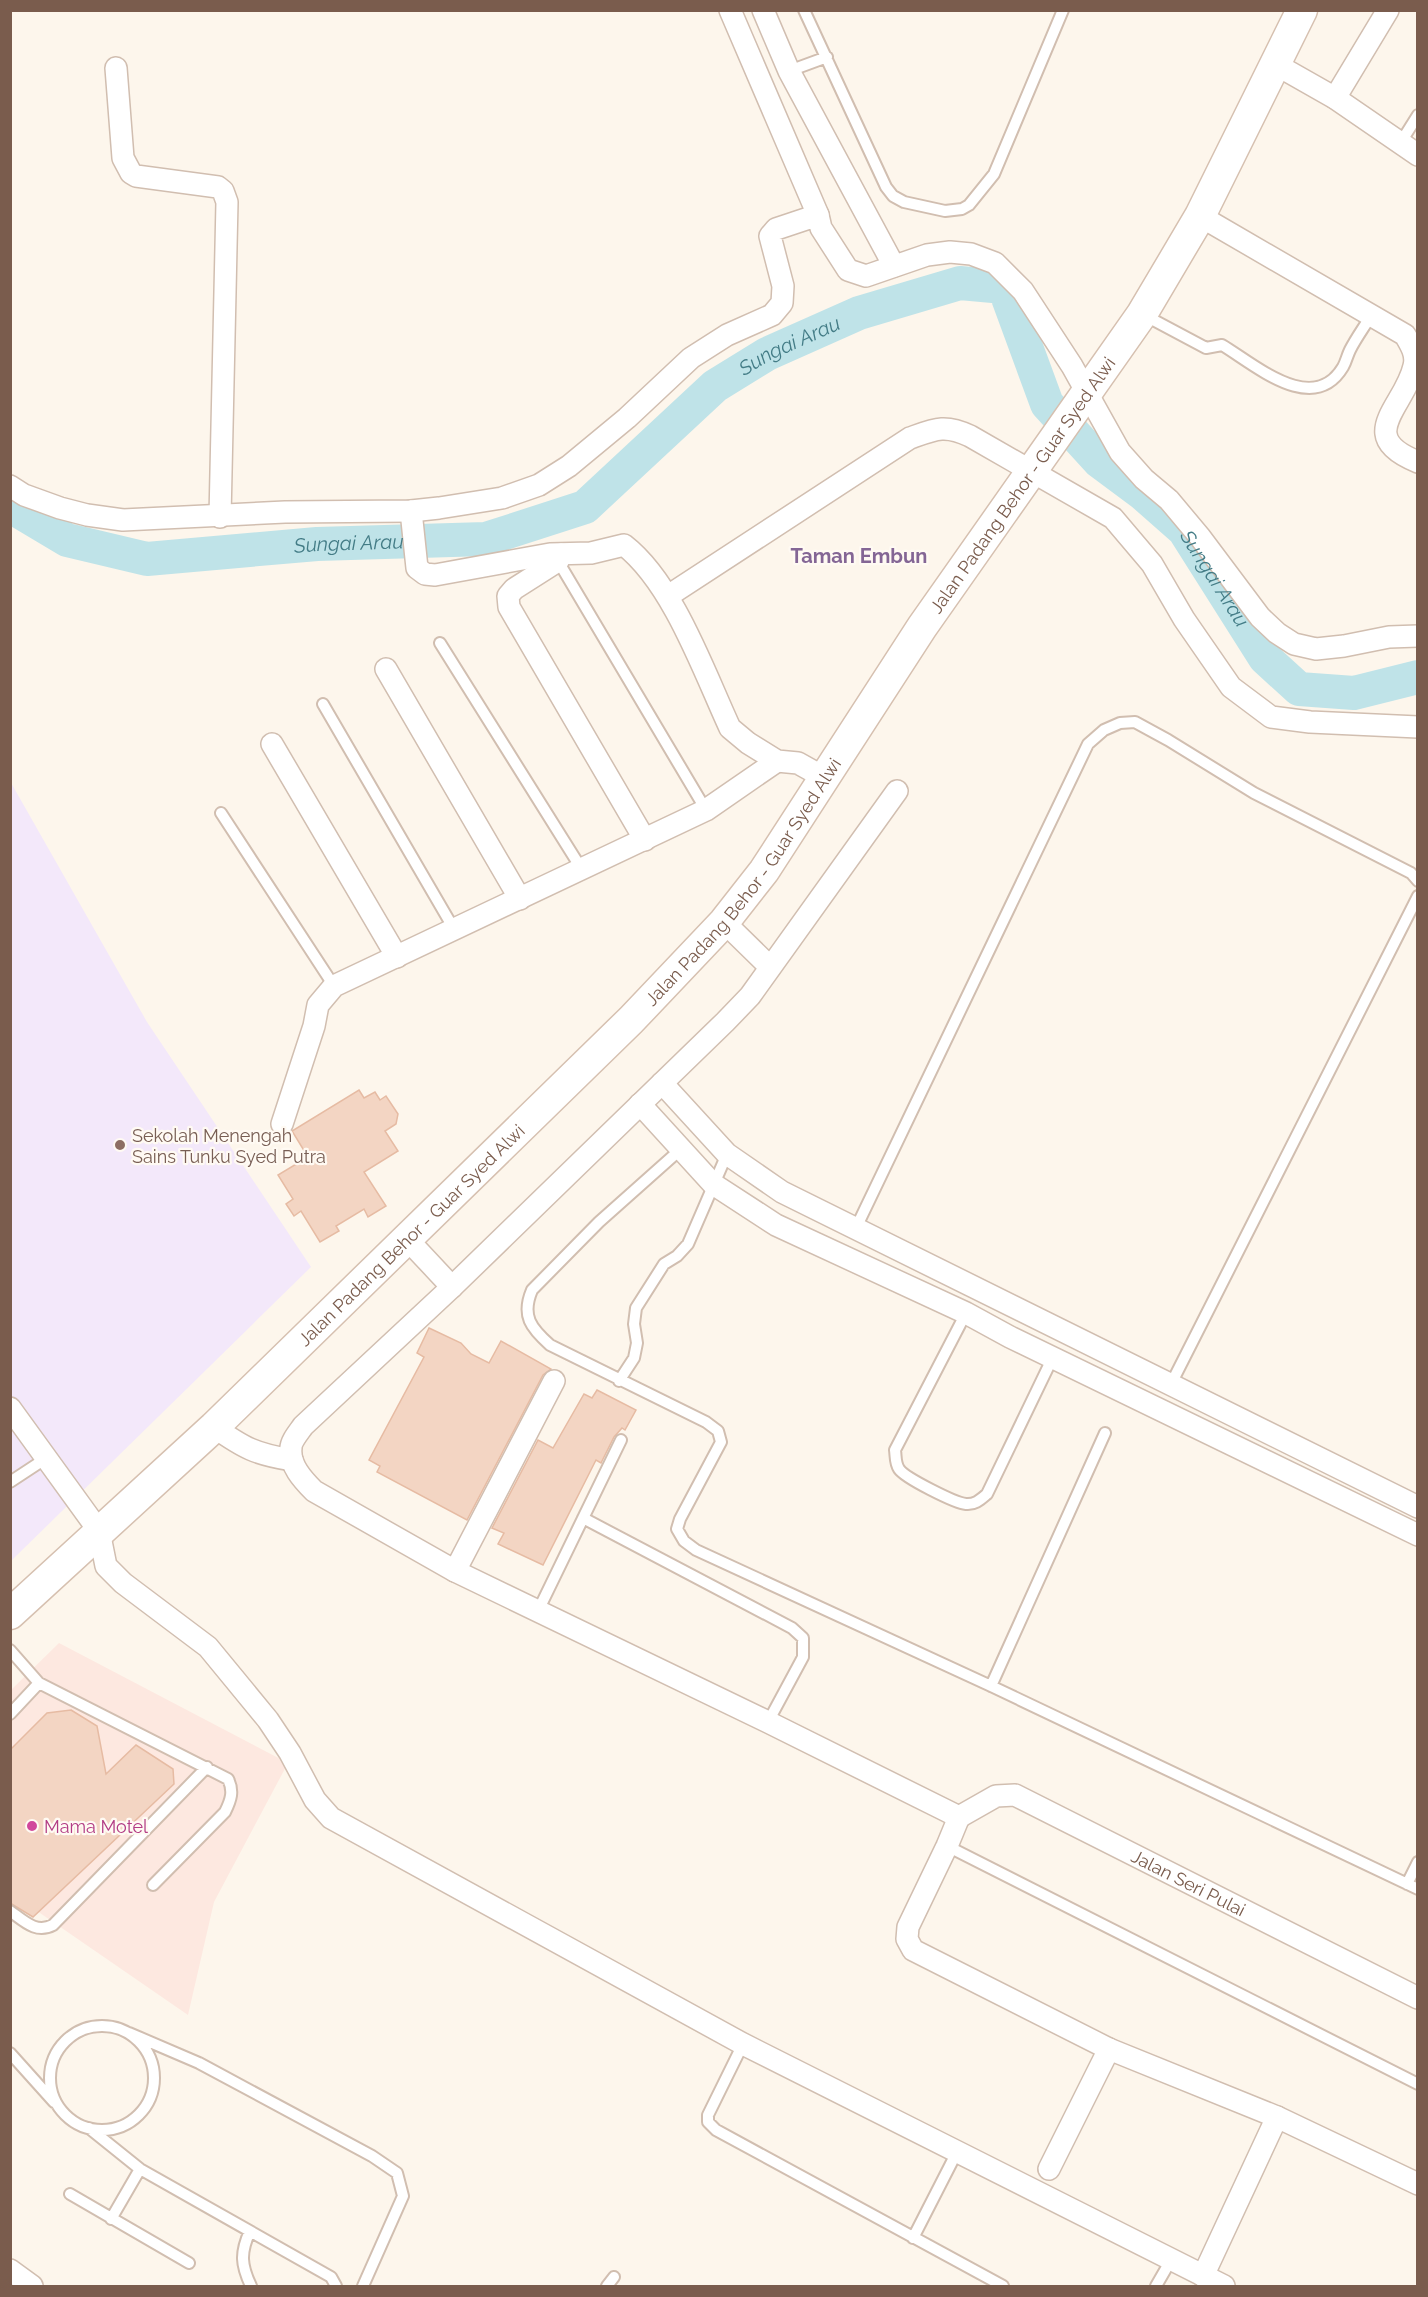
<svg xmlns="http://www.w3.org/2000/svg" width="1428" height="2297" font-family="Raleway,sans-serif">
<rect width="100%" height="100%" fill="#fdf6ec"/>
<path fill="#fde8e0" d="M 59,1643 L 288,1763 L 214,1902 L 188,2015 L 11,1893 L 11,1690 Z"/>
<path fill="#f3e8fa" d="M 10,781 L 147,1022 L 311,1267 L 11,1561 Z"/>
<g fill="none" stroke-linecap="round" stroke-linejoin="round">
<path stroke="#bfe3e8" stroke-width="34" id="s1" d="M 10,506 L 67,540 L 147,559 L 317,544 L 486,539 L 585,507 L 715,386 L 767,354 L 859,313 L 960,283 L 1004,287 L 1047,404 L 1099,461 L 1142,493 L 1184,530 L 1265,658 L 1299,689 L 1354,693 L 1418,677"/>
</g>
<path fill="#f3d5c3" stroke="#e6bba3" stroke-width="1.5" d="M 359,1090 L 364,1098 L 375,1092 L 380,1100 L 386,1096 L 398,1114 L 396,1124 L 385,1131 L 398,1151 L 364,1172 L 386,1206 L 368,1217 L 364,1209 L 336,1226 L 339,1231 L 320,1242 L 301,1211 L 294,1216 L 286,1204 L 293,1199 L 278,1175 L 308,1157 L 292,1131 Z
M 429,1328 L 461,1343 L 471,1354 L 489,1363 L 501,1341 L 551,1369 L 543,1375 L 467,1520 L 377,1472 L 380,1466 L 369,1460 L 424,1357 L 417,1353 Z
M 597,1390 L 636,1410 L 625,1430 L 622,1428 L 614,1437 L 601,1463 L 596,1460 L 543,1565 L 498,1544 L 504,1533 L 492,1528 L 538,1440 L 553,1448 L 584,1394 L 592,1398 Z
M 71,1710 L 97,1726 L 106,1774 L 136,1745 L 173,1769 L 174,1784 L 33,1917 L 10,1903 L 10,1750 L 47,1713 Z"/>
<g fill="none" stroke-linecap="round" stroke-linejoin="round">
<defs>
<path id="service" d="M 804,10 L 886,187 L 893,196 L 904,202 L 945,211 L 962,209 L 969,205 L 994,174 L 1063,10
M 789,71 L 827,57
M 1401,142 L 1418,115
M 1144,315 L 1206,348 L 1222,345 C 1254,364 1313,417 1343,367 C 1346,362 1347,356 1350,350 C 1356,338 1365,326 1372,314
M 558,561 L 706,810
M 440,643 L 581,868
M 323,704 L 454,929
M 221,813 L 334,986
M 681,1149 L 599,1222 L 532,1290 C 521,1316 531,1328 550,1345 L 706,1422 L 718,1431 L 721,1442 L 680,1519 L 677,1529 L 684,1541 L 696,1550 L 991,1686 L 1418,1889
M 855,1230 L 1088,744 L 1104,730 L 1120,723 L 1135,722 L 1168,740 L 1254,793 L 1411,873 L 1418,881
M 966,1313 L 895,1450 C 896,1457 895,1463 899,1469 C 905,1478 955,1503 966,1504 C 975,1505 981,1499 987,1494 L 1053,1357
M 619,1381 L 634,1358 L 637,1343 L 634,1324 L 636,1308 L 664,1264 L 677,1256 L 688,1244 L 727,1154
M 1170,1386 L 1418,896
M 10,1482 L 48,1457
M 583,1518 L 792,1628 L 803,1638 L 803,1657 L 768,1722
M 538,1611 L 621,1440
M 10,1650 L 39,1683 L 228,1779 C 234,1791 231,1800 225,1812 L 153,1885
M 991,1686 L 1105,1433
M 10,1714 L 39,1683
M 947,1846 L 1418,2084
M 1407,1884 L 1418,1862
M 10,1911 C 24,1921 36,1934 53,1925 L 207,1767
M50 2078a52 52 0 1 1 104 0a52 52 0 1 1-104 0Z
M 129,2033 L 199,2063 L 372,2156 L 397,2173 L 403,2196 L 363,2286
M 743,2044 L 708,2115 L 708,2122 L 716,2130 L 1003,2286
M 10,2053 L 54,2102
M 89,2128 L 140,2169 L 331,2277 L 336,2286
M 70,2194 L 189,2263
M 111,2219 L 140,2169
M 250,2231 C 240,2253 241,2265 251,2286
M 913,2238 L 957,2152
M 607,2286 L 614,2277
M 1156,2286 L 1171,2260"/>
<g id="minor">
<path d="M 730,10 L 818,215"/>
<path d="M 763,10 L 789,71 L 894,266"/>
<path d="M 1275,64 L 1335,98 L 1418,155"/>
<path d="M 116,68 L 123,158 L 131,173 L 136,176 L 218,187 L 223,191 L 227,202 L 220,517"/>
<path d="M 1335,98 L 1388,10"/>
<path d="M 1200,216 L 1405,335 C 1411,345 1417,355 1414,366 C 1405,407 1353,436 1418,462"/>
<path d="M 10,486 L 24,495 L 60,508 L 87,515 L 123,520 L 285,512 L 411,511 L 439,508 L 502,498 L 539,485 L 569,466 L 627,418 L 691,358 L 727,335 L 772,315 L 782,303 L 783,286 L 770,236 L 776,229 L 818,215 L 821,228 L 848,270 L 866,276 L 927,255 L 950,252 L 971,254 L 995,263 L 1023,291 L 1072,366 L 1120,452 L 1144,479 L 1169,500 L 1200,537 L 1260,617 L 1277,633 L 1294,644 L 1316,649 L 1344,646 L 1389,637 L 1418,636"/>
<path d="M 411,511 L 417,568 L 425,574 L 435,575 L 550,554 L 591,553 L 624,545 C 673,583 704,672 730,728 L 748,743 L 777,761 L 798,763 L 825,778"/>
<path d="M 561,554 L 558,561 L 514,589 L 508,596 L 509,607 L 645,840"/>
<path d="M 668,596 L 910,438 C 935,429 945,424 970,436 L 1113,518 L 1152,564 L 1184,619 L 1231,687 L 1271,717 L 1310,722 L 1418,727"/>
<path d="M 386,669 L 520,899"/>
<path d="M 272,744 L 397,957"/>
<path d="M 897,791 L 750,996 L 725,1022 L 452,1287 L 303,1426 C 299,1432 291,1441 291,1448 C 289,1465 303,1480 314,1491 L 455,1571 L 768,1722 L 959,1817"/>
<path d="M 724,922 L 770,967"/>
<path d="M 662,1083 L 727,1154 L 782,1192 L 1418,1507"/>
<path d="M 640,1104 L 713,1184 L 776,1225 L 966,1313 L 1010,1337 L 1418,1535"/>
<path d="M 282,1124 L 314,1026 L 318,1005 L 334,986 L 706,810 L 777,761"/>
<path d="M 407,1239 L 452,1287"/>
<path d="M 10,1408 L 99,1531 L 106,1566 L 123,1583 L 208,1647 L 268,1720 L 290,1753 L 315,1800 L 331,1818 L 743,2044 L 1224,2286"/>
<path d="M 214,1427 C 244,1448 255,1454 292,1460"/>
<path d="M 455,1571 L 554,1381"/>
<path d="M 959,1817 L 947,1846 L 908,1927 L 907,1939 L 913,1950 L 1109,2049 L 1277,2117 L 1418,2184"/>
<path id="s2" d="M 959,1817 L 996,1796 L 1015,1795 L 1418,1998"/>
<path d="M 1049,2169 L 1109,2049"/>
<path d="M 10,2270 L 32,2286"/>
<path d="M 1203,2276 L 1277,2117"/>
</g>
<g id="secondary">
<path id="s3" d="M 10,1614 L 214,1427 L 631,1020 L 724,922 L 764,871 L 922,627 L 1142,314 L 1200,216 L 1302,10"/>
</g>
</defs>
<use href="#service" stroke="#d1beb0" stroke-width="14"/>
<use href="#minor" stroke="#d1beb0" stroke-width="24"/>
<use href="#secondary" stroke="#d6c0b0" stroke-width="33"/>
<use href="#service" stroke="#fff" stroke-width="10"/>
<use href="#minor" stroke="#fff" stroke-width="21"/>
<use href="#secondary" stroke="#fff" stroke-width="30"/>
</g>
<circle fill="#8d6e63" stroke="#fffaf3" stroke-width="2" cx="120" cy="1145" r="6"/>
<circle fill="#d1479c" stroke="#fffaf3" stroke-width="2" cx="32" cy="1826" r="6"/>
<g text-anchor="middle" dominant-baseline="central" stroke-width="4.5" stroke-linejoin="round" paint-order="stroke">
<g font-size="18" fill="#7a5c4d" stroke="#fffaf3">
<text stroke="none"><textPath href="#s3" startOffset="1524">Jalan Padang Behor - Guar Syed Alwi</textPath></text>
<text stroke="none"><textPath href="#s3" startOffset="1038">Jalan Padang Behor - Guar Syed Alwi</textPath></text>
<text stroke="none"><textPath href="#s3" startOffset="552">Jalan Padang Behor - Guar Syed Alwi</textPath></text>
<text stroke="none"><textPath href="#s2" startOffset="256">Jalan Seri Pulai</textPath></text>
</g>
<g font-size="18" fill="#785e54" stroke="#fffaf3" text-anchor="start">
<text x="132" y="1135">Sekolah Menengah<tspan x="132" dy="21">Sains Tunku Syed Putra</tspan></text>
</g>
<g font-size="18" fill="#b23c85" stroke="#fffaf3" text-anchor="start">
<text x="44" y="1826">Mama Motel</text>
</g>
<g font-size="20" font-style="italic" fill="#437c86" stroke="#fffaf3">
<text stroke="none"><textPath href="#s1" startOffset="855">Sungai Arau</textPath></text>
<text stroke="none"><textPath href="#s1" startOffset="351">Sungai Arau</textPath></text>
<text stroke="none"><textPath href="#s1" startOffset="1450">Sungai Arau</textPath></text>
</g>
<g font-size="20" font-weight="bold" fill="#846695" stroke="#fffaf3">
<text x="859" y="556">Taman Embun</text>
</g>
</g>
<rect width="1428" height="2297" fill="none" stroke="#7a5c4d" stroke-width="24"/>
</svg>
